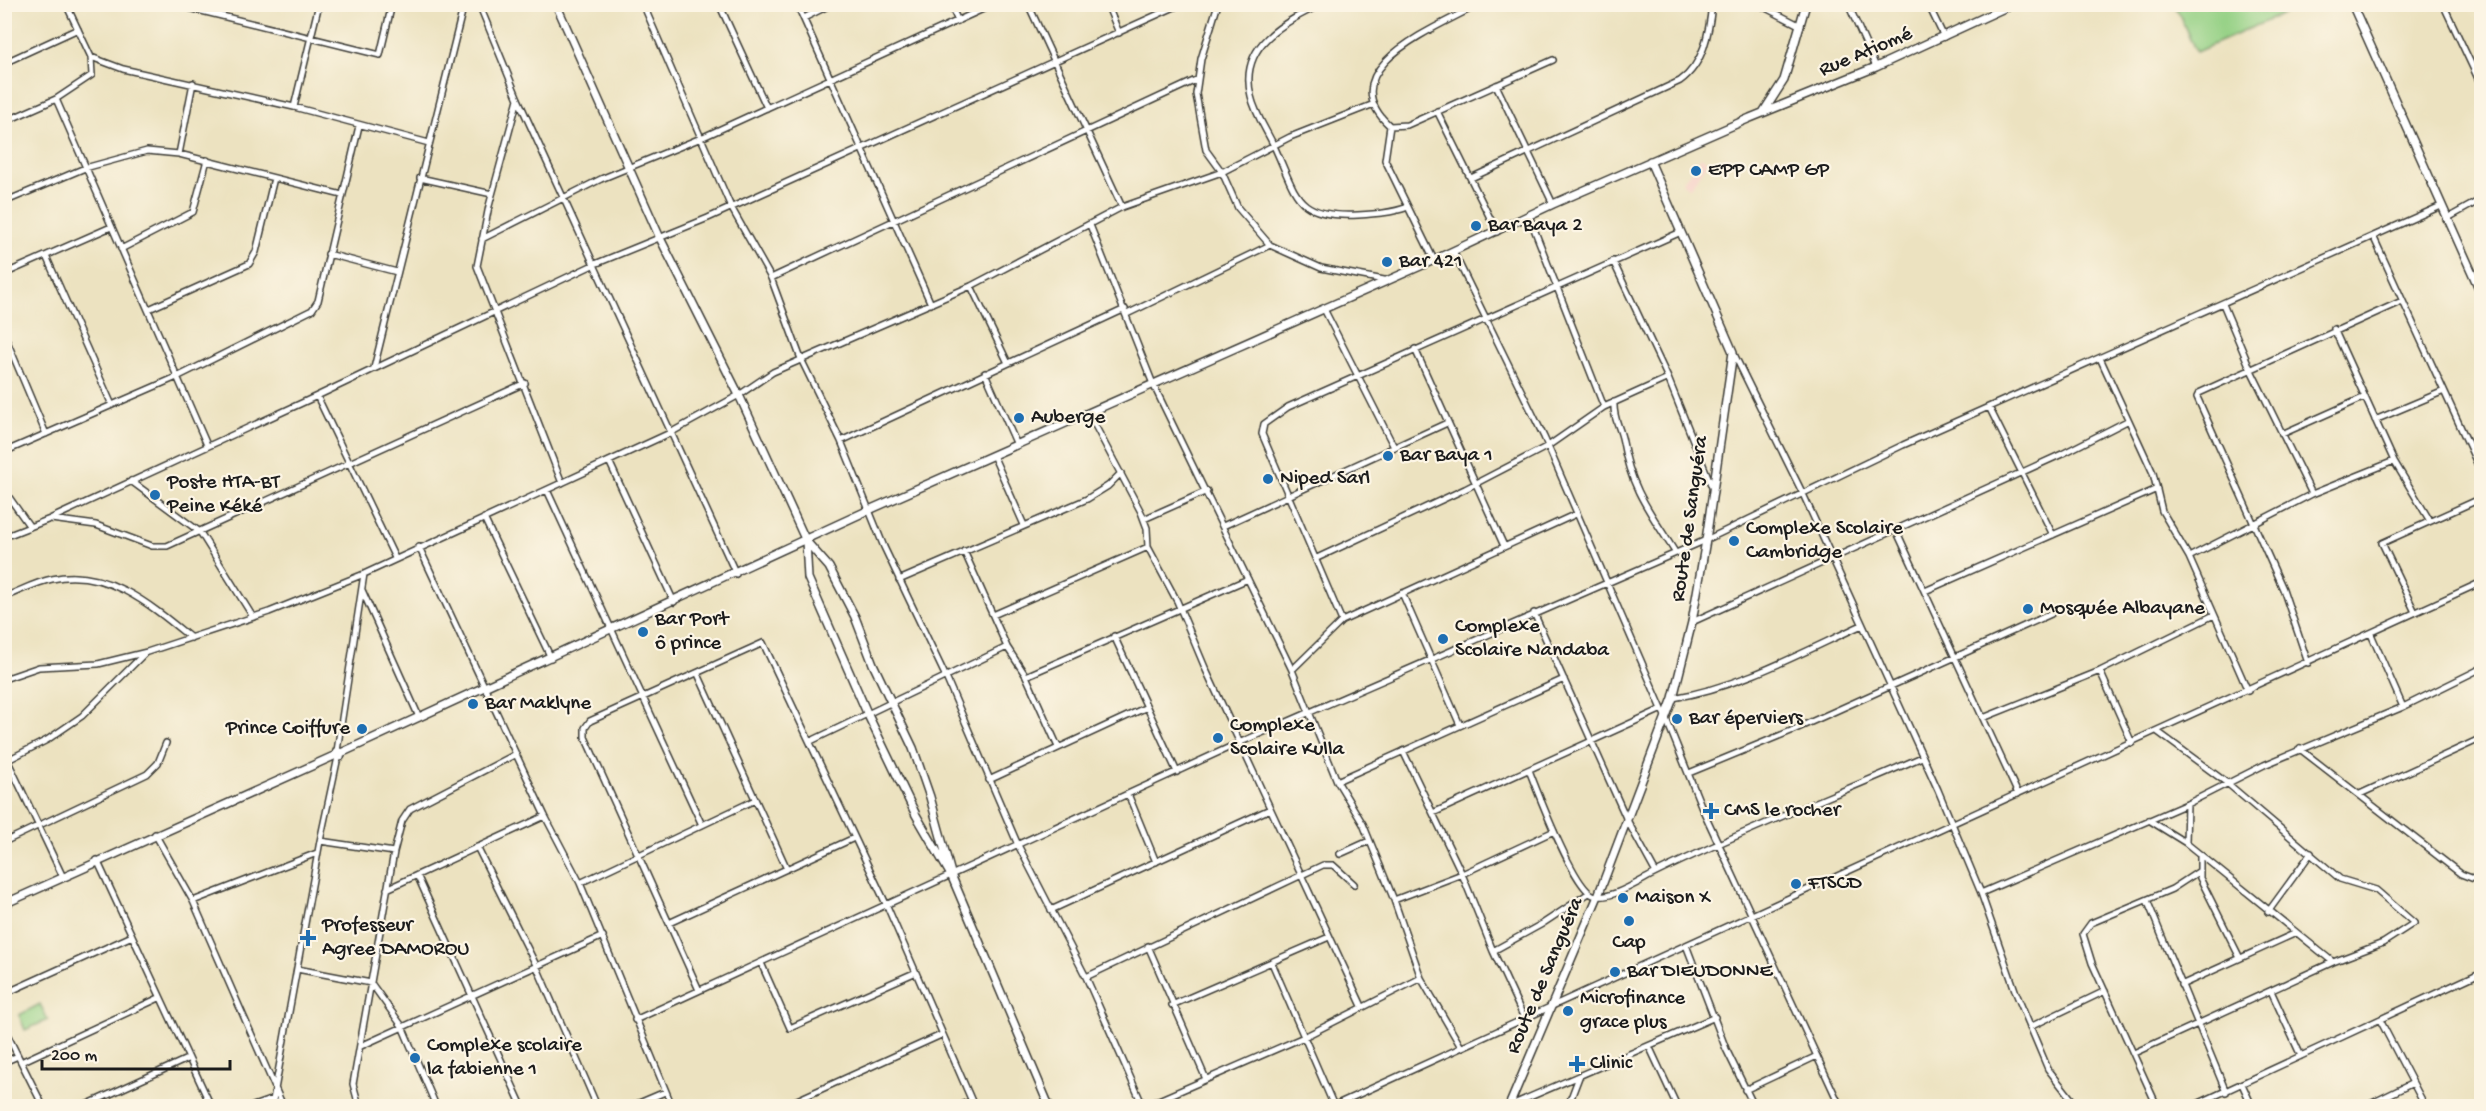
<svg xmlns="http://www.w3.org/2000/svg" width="2486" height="1111" font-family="'Gochi Hand',sans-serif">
<rect width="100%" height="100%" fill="#fcf5e5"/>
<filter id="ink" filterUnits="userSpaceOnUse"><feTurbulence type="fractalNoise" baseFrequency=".0167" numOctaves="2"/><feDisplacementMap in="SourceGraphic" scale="12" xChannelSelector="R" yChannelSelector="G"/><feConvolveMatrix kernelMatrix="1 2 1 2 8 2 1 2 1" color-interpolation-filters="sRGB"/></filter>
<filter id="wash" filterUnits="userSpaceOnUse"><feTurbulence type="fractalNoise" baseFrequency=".008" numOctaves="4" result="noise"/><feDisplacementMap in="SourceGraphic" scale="24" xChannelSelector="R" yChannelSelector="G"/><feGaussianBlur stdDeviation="1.35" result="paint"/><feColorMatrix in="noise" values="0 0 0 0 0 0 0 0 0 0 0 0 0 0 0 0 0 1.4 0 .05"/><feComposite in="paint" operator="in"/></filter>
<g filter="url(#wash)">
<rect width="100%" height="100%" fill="#ece2c0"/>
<path fill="#f7d1c8" d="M 1701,157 L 1708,163 L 1689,189 L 1682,183 Z"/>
<path fill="#96d186" stroke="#597651" stroke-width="1.5" d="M 2175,5 L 2287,5 L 2290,11 L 2196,52 Z
M 40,1004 L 48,1020 L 25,1030 L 19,1015 Z"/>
</g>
<g filter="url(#ink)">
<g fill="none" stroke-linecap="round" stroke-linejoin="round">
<defs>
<path id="minor" d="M 173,4 L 380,55 L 392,4
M 479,4 L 518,99 L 736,574
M 643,4 L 731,207 L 771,278 L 801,359 L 841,441 L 884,547 L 945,675 L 1018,845 L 1086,977 L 1143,1106
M 719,4 L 767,108
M 797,4 L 931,304
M 950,4 L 958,21
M 1028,4 L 1122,207
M 1107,4 L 1119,33
M 1218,4 L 1201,59 L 1196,94 L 1206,150 L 1222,172 L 1238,208 L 1270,245 L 1321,268 L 1384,280
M 1322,4 C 1285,22 1238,45 1251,96 C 1255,114 1266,129 1274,146 C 1297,195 1294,218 1358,215 C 1375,214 1392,213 1408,207
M 1479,4 C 1439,27 1327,68 1390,126 L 1407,125 L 1553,60
M 1758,4 L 1801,26
M 1848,4 L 1876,67
M 1928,4 L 1944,37
M 2443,4 L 2482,87
M 804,18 L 832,4
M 91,57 L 123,69 L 294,107 L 429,143
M 4,63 L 78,29
M 1496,85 L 1553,204
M 56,99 L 207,445
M 518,99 L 489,206 L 477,266 L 562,483
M 294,107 L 319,4
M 1437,111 L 1497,232
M 4,122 L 56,99 L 92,75 L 91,57 L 66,4
M 1390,126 L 1385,160 L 1434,260
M 179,154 L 193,83
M 420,178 L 492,194
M 1471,178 L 1680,81 C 1704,64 1709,33 1712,4
M 4,202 L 85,168 L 147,151 L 179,154 L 342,195
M 1529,216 L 1604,407
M 2446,219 L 2482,199
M 1090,225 L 1153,384 L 1292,670 L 1337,781 L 1363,824 L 1394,900 L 1421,978 L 1461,1047
M 2374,238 L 2482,474
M 482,239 L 601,179 L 701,138 L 994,4
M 121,249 L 193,212 L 207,160
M 1453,251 L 1544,437 L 1665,716 L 1702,808 L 1840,1106
M 328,254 L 397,272
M 46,256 L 112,405
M 1613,261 L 1668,378 L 1712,487
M 4,274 L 111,227
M 771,278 L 1198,79
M 971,286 L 1008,363
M 2223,304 L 2250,368 L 2312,494
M 149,309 L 249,264 L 256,252 L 274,178
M 1324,309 L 1394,447
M 1127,314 L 1270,245
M 2334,329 L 2394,461 L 2430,521
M 4,334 L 46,434
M 1415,349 L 1504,546
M 1733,352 L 1803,494 L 1938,790 L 1981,893 L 2016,993 L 2048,1069 L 2077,1106
M 2100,358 L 2153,473 L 2162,511 L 2189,557 L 2248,691
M 374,368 L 464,4
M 985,373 L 1017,445
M 317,396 L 395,558
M 1614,402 C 1613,419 1620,426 1623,442 C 1631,489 1650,512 1675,552
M 1989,407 L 2053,535
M 1089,414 L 1141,512 L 1147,528 L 1148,547 L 1177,601 L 1206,670 L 1362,1006
M 2375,420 L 2444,391
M 2282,434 L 2365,397
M 841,441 L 1125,309
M 4,452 L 179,376 L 312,310 L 318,301 L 359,126
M 993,455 L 1024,525
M 609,461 L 674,602
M 131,481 L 200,532 L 253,617
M 4,490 L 30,527
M 547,490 L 702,825
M 484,518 L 551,658
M 51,519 L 96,525 L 152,546 L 167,546 L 525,383
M 1144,519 L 1207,491
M 1223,526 L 1447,423
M 1896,530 L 2018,794
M 4,537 L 50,519 L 317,396 L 595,264 L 708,218 L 1181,4
M 419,547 L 545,816 L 580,883 L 672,1106
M 964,551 L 1007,647 L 1026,676 L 1058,747
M 2189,557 L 2312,494 L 2394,461
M 1317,558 L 1465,489 L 1548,446 L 1604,407 L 1668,378
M 899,580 L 1087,499 L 1108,486 L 1121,473
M 362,590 L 419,717
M 1925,591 L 2157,489
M 1402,593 L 1460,725
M 4,597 C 20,591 36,582 52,579 C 107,567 152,606 191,638
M 2415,612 L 2382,543 L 2482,498
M 1534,613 L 1627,820 L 1656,873
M 993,615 L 1148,547
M 1342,621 L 1262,434 L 1264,424 L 1288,407 L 1681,232
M 1692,622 L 2062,454 L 2127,421
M 2371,634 L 2403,707
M 1114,636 L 1177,772
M 2308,663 L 2283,589 L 2197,397 L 2199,393 L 2402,301
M 1292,670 L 1342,621 L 1576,514
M 2100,671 L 2132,743
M 698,674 L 787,869
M 1026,676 L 1248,579
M 4,679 L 39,667 L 98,664 L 147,652 L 269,612 L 364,574 L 670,433 L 739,395 L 773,372 L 971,286 L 1122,207 L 1222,172 L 1290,137 L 1374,104
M 1673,698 C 1740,687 1801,653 1862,625
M 1983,718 L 2100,671 L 2214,615
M 811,741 L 1007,647
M 2300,749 L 2461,874 L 2482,882
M 337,751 L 364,574
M 1403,751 L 1462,874 L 1493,951 L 1524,1018
M 4,753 L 63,877
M 4,762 L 47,740 L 82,716 L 144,654
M 1529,770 C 1538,793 1573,886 1593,895 C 1609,902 1641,880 1656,873 C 1743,830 1834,796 1922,757
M 1689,773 L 1791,731 L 2051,614
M 989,780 L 1147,707
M 1337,781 L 1564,679
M 1128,794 L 1156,862
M 2360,794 L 2482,738
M 1433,813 L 1662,709
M 2149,820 L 2186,843 L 2333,962
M 155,834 L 193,901 L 283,1106
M 320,841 L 394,852
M 4,842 L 147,774 L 158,763 L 166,743
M 2186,843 L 2187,804
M 477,847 L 536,965 L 597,1106
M 1340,854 L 1369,841
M 2200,856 L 2200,878 L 2240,958
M 97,860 L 211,1106
M 417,875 L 522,1106
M 580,883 L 755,800
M 387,889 L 545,816
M 1981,893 L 2187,804 L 2264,765 L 2403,707 L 2482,668
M 1394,900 L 1462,874 L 1554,831
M 2147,900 L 2226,1092
M 193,901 L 317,853
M 1051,910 L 1270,809
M 2268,912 L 2311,853
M 669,923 L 854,838
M 1686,945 L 1726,1049 L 1754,1106
M 1148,946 L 1206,1079
M 1493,951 L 1542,924 L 1589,893
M 761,963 L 790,1028 L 914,973
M 1272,963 L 1334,1106
M 297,969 L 371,983 L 402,1026 L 436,1106
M 1086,977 L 1323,865 L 1333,865 L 1354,884
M 2181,985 L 2296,933
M 699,990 L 585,737 L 585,728 L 590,721 L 763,643 L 887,906 L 974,1106
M 2271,991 L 2301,1056
M 4,994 L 132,936
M 1172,1005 L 1329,937
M 635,1020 L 1241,742 L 1706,540 L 1903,445 L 2441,206
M 2380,1020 L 2425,1106
M 2030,1027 L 2105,991
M 4,1028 L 43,1106
M 361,1046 L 603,936
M 1649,1046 L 1677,1106
M 2134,1053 L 2333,962 L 2383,943 L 2414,923 L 2376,890 L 2340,879 L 2227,783 L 2158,732
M 4,1062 L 18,1056
M 21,1062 L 159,998
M 2242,1084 L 2252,1106
M 1745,1090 L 1817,1056
M 84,1106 L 187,1059
M 253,1106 L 273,1099
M 272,1106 L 320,841 L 338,757
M 359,1106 L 353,1084 L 394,852 L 402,821 L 410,809 L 516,754
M 632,1106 L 665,1092
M 784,1106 L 941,1035
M 958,1106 L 971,1101
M 1145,1106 L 1304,1037 L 1421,978
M 1333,1106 L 2482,582
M 1509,1106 L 1715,1017
M 1568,1106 L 1579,1077
M 2157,1106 L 2092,963 L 2083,934 L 2091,923 L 2172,889 L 2198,872
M 2193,1106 L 2482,972
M 2366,1106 L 2413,1083"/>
<path id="tertiary" d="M 556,4 L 660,238 L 739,395 L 806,541 L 829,567 L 855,617 L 873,664 L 913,748 L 930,797 L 952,877
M 2352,4 L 2482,295
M 1764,111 L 1784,80 L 1806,4
M 806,541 L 808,578 L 868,715 L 916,815 L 952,877 L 1049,1106
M 341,753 L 869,510 L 1434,260 L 1553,204 L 1750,118 L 1876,67 L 2013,4
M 4,904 L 336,755 L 337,751 L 341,753 L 340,757 L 336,755
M 1509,1106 L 1598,896 L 1673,698 L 1692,622 L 1706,540 L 1733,352 L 1650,161"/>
</defs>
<use href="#minor" stroke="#3b3a35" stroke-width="8"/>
<use href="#tertiary" stroke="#3b3a35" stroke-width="10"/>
<use href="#minor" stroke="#fff" stroke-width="5"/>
<use href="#tertiary" stroke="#fff" stroke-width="7"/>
</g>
</g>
<g fill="#1f6fb2" stroke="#fcf5e5" stroke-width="2">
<circle cx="1696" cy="171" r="6"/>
<circle cx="1476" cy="226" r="6"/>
<circle cx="1387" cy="262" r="6"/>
<circle cx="1019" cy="418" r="6"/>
<circle cx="1388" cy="456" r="6"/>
<circle cx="1268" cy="479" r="6"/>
<circle cx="155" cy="495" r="6"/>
<circle cx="1734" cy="541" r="6"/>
<circle cx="2028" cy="609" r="6"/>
<circle cx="643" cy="632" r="6"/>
<circle cx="1443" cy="639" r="6"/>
<circle cx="473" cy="704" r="6"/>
<circle cx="1677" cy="719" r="6"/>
<circle cx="362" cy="729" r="6"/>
<circle cx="1218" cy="738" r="6"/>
<path d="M1708 802h6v6h6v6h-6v6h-6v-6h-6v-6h6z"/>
<circle cx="1796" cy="884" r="6"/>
<circle cx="1623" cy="898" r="6"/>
<circle cx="1629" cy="921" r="6"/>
<path d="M305 929h6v6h6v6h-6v6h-6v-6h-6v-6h6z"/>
<circle cx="1615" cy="972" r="6"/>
<circle cx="1568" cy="1011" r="6"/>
<circle cx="415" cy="1058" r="6"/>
<path d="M1574 1055h6v6h6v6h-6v6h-6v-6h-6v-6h6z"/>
</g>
<g text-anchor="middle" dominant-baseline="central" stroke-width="4.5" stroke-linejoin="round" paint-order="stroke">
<g font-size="21" fill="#1c1c1c" stroke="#fcf5e5">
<text transform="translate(1866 53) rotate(-23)">Rue Atiomé</text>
<text transform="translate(1691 519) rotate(-82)">Route de Sanguéra</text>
<text transform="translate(1546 976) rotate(-67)">Route de Sanguéra</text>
</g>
<g font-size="21" fill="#1c1c1c" stroke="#fcf5e5" text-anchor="start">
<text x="1708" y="171">EPP CAMP GP</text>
<text x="1488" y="226">Bar Baya 2</text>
<text x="1399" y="262">Bar 421</text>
<text x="1031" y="418">Auberge</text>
<text x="1400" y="456">Bar Baya 1</text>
<text x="1280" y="479">Niped Sarl</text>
<text x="167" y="483">Poste HTA-BT<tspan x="167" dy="24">Peine Kéké</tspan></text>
<text x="1746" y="529">Complexe Scolaire<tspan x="1746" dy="24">Cambridge</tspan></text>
<text x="2040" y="609">Mosquée Albayane</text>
<text x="655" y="620">Bar Port<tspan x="655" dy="24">ô prince</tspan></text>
<text x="1455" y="627">Complexe<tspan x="1455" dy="24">Scolaire Nandaba</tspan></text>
<text x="485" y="704">Bar Maklyne</text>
<text x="1689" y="719">Bar éperviers</text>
<text x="1230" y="726">Complexe<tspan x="1230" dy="24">Scolaire Kulla</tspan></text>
<text x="350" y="729" text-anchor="end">Prince Coiffure</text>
<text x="1724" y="811">CMS le rocher</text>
<text x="1808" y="884">FTSCD</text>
<text x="1635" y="898">Maison X</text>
<text x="322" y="926">Professeur<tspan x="322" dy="24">Agree DAMOROU</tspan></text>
<text x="1629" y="943" text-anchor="middle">Cap</text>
<text x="1627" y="972">Bar DIEUDONNE</text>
<text x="1580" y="999">Microfinance<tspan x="1580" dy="24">grace plus</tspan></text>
<text x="427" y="1046">Complexe scolaire<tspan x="427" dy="24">la fabienne 1</tspan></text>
<text x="1590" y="1064">Clinic</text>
</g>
</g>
<rect width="2486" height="1111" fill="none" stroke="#fcf5e5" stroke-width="24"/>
<path d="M42 1060v9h188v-9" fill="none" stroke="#1c1c1c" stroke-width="3"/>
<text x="51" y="1060" font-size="18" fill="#1c1c1c" stroke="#fcf5e5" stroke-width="4.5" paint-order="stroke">200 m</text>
</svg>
